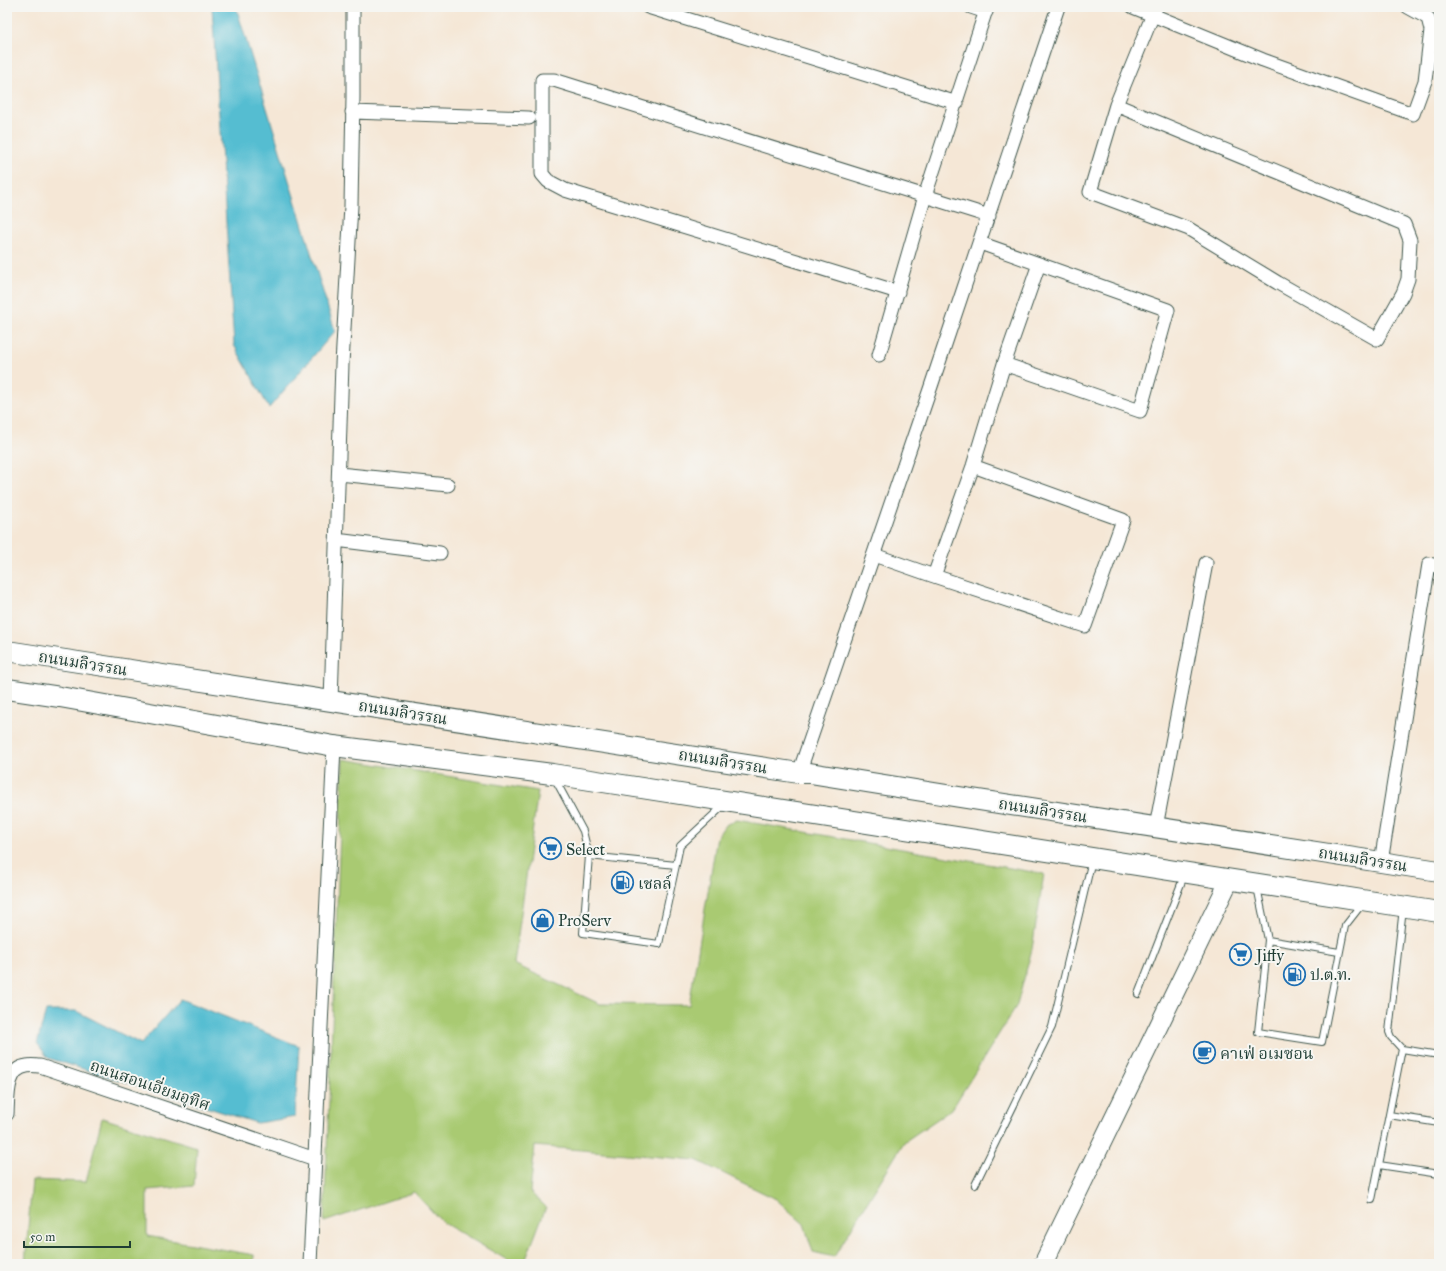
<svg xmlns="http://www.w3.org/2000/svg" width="1446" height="1271" font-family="'IM FELL Great Primer','Noto Serif Thai',serif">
<rect width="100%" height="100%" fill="#f6f6f2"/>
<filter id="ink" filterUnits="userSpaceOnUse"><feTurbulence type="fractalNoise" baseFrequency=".025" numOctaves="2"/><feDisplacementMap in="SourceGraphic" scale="8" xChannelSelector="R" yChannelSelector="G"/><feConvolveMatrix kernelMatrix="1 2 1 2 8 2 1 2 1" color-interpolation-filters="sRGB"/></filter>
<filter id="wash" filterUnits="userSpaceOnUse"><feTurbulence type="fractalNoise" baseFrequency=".012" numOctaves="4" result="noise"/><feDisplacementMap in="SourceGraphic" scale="16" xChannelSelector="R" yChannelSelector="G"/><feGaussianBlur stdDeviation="0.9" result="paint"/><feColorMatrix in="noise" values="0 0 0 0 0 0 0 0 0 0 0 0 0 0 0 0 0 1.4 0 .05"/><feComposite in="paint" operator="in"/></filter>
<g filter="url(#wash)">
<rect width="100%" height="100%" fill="#f5e7d6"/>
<path fill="#a9ca72" stroke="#648453" d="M 343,759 L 538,791 L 514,964 L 600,1004 L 689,1005 L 717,837 L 725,825 L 737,820 L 1044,874 L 1032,949 L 1017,1005 L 952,1109 L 904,1142 L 834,1257 L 813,1252 L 804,1224 L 776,1199 L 696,1160 L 535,1146 L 530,1192 L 546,1207 L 524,1264 L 514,1264 L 442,1222 L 414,1192 L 324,1222 Z
M 102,1118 L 197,1147 L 194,1186 L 147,1190 L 147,1236 L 254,1255 L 254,1264 L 25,1264 L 32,1180 L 86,1182 Z"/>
<path fill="#54bdd1" stroke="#3a7d82" d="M 212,7 L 237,7 L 237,10 L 335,331 L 269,408 L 234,345 Z
M 180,999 L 299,1046 L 295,1117 L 257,1123 L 48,1058 L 37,1043 L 46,1011 L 76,1011 L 141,1044 Z"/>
</g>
<g filter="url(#ink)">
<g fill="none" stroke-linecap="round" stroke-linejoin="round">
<defs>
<path id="lane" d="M 555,779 L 583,831 L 589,856 L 676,865 L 680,846 L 724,805
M 589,856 L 583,933 L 659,944 L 676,865
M 1257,887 L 1268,940 L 1258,1032 L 1322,1042 L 1345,926 L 1363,903
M 1403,908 L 1389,1032 L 1391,1037 L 1402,1049 L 1439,1055
M 1268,940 L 1339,952
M 1138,994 L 1184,876
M 1389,1115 L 1439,1123
M 1379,1165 L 1439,1174
M 975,1185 L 1052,1027 L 1092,860
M 1372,1200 L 1402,1049"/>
<path id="street" d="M 648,7 L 957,103
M 971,7 L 986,12
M 1133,7 L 1263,60 L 1413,114 L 1425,81 L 1431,30 L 1428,18 L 1408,7
M 1116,105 L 1404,224 L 1410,240 L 1408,279 L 1403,293 L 1377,339 L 1278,283 L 1189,229 L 1090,192 L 1116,105 L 1156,7
M 352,112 L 529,118
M 980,243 L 1168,310 L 1140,411 L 1004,364
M 898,292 L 565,190 L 548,181 L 542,174 L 542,80 L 554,80 L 989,216
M 879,355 L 925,196 L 987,7
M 339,474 L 448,485
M 336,540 L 440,553
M 874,555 L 934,576 L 1085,626 L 1123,520 L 973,466
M 934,576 L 973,466 L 1004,364 L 1039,264
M 331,701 L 342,364 L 351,206 L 353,97 L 353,7
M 799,773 C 887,518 973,263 1058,7
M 1156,827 L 1206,563
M 1381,862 L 1429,564 L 1439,566
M 7,1114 C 8,1098 6,1068 27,1066 C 31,1065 36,1066 40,1066 L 315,1159
M 310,1264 L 334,746"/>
<path id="secondary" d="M 1043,1264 L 1230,879"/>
<path id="primary" d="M 7,651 L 799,773 L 810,773 L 953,796 L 1439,871
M 7,689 L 60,697 L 334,746 L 552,774 L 1439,912"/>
</defs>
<use href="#lane" stroke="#3f564c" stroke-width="8"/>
<use href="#street" stroke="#3f564c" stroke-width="15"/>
<use href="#secondary" stroke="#3f564c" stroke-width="20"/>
<use href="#primary" stroke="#3f564c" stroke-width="22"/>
<use href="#lane" stroke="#fff" stroke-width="6"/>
<use href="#street" stroke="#fff" stroke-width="13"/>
<use href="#secondary" stroke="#fff" stroke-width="18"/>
<use href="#primary" stroke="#fff" stroke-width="20"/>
</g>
</g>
<defs>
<symbol id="supermarket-ring" viewBox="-11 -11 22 22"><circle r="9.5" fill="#f6f6f2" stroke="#1f6fb2" stroke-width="1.5"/><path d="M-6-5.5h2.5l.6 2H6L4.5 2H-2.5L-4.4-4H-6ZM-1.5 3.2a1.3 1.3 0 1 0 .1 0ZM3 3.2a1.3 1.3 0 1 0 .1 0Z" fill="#1f6fb2"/></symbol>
<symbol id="fuel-ring" viewBox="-11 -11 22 22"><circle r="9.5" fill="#f6f6f2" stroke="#1f6fb2" stroke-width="1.5"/><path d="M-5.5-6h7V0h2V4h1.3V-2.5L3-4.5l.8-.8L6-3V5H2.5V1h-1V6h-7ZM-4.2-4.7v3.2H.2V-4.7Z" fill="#1f6fb2"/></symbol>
<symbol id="shop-ring" viewBox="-11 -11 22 22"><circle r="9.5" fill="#f6f6f2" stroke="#1f6fb2" stroke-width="1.5"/><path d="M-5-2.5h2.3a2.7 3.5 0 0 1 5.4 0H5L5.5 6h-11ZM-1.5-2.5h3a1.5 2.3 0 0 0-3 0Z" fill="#1f6fb2"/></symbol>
<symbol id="cafe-ring" viewBox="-11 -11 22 22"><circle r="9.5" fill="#f6f6f2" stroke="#1f6fb2" stroke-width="1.5"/><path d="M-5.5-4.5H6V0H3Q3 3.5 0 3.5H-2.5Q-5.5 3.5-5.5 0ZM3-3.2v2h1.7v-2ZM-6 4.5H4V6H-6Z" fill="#1f6fb2"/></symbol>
</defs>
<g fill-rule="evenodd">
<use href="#supermarket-ring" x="538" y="836" width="25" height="25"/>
<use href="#fuel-ring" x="610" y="870" width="25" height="25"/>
<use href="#shop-ring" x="530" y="908" width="25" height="25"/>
<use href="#supermarket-ring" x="1228" y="942" width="25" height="25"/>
<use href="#fuel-ring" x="1282" y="962" width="25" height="25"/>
<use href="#cafe-ring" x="1192" y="1040" width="25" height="25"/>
</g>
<g text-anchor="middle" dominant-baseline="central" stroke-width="4" stroke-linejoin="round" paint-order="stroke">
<g font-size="16" fill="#1f3d34" stroke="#f6f6f2">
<text transform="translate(83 663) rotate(9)">ถนนมลิวรรณ</text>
<text transform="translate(403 712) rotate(9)">ถนนมลิวรรณ</text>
<text transform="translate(723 761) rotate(9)">ถนนมลิวรรณ</text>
<text transform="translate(1043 810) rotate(9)">ถนนมลิวรรณ</text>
<text transform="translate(1363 859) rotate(9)">ถนนมลิวรรณ</text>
<text transform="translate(150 1085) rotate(19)">ถนนสอนเอี่ยมอุทิศ</text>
</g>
<g font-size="16" fill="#1f3d34" stroke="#f6f6f2" text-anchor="start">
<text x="566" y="849">Select</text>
<text x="638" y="883">เชลล์</text>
<text x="558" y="920">ProServ</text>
<text x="1256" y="955">Jiffy</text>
<text x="1310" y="974">ป.ต.ท.</text>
<text x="1220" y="1053">คาเฟ่ อเมซอน</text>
</g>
</g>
<rect width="1446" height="1271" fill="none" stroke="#f6f6f2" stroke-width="24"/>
<path d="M24 1241v6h106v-6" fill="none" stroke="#1f3d34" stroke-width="2"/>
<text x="30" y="1241" font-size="12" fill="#1f3d34" stroke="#f6f6f2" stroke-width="3" paint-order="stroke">50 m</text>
</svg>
